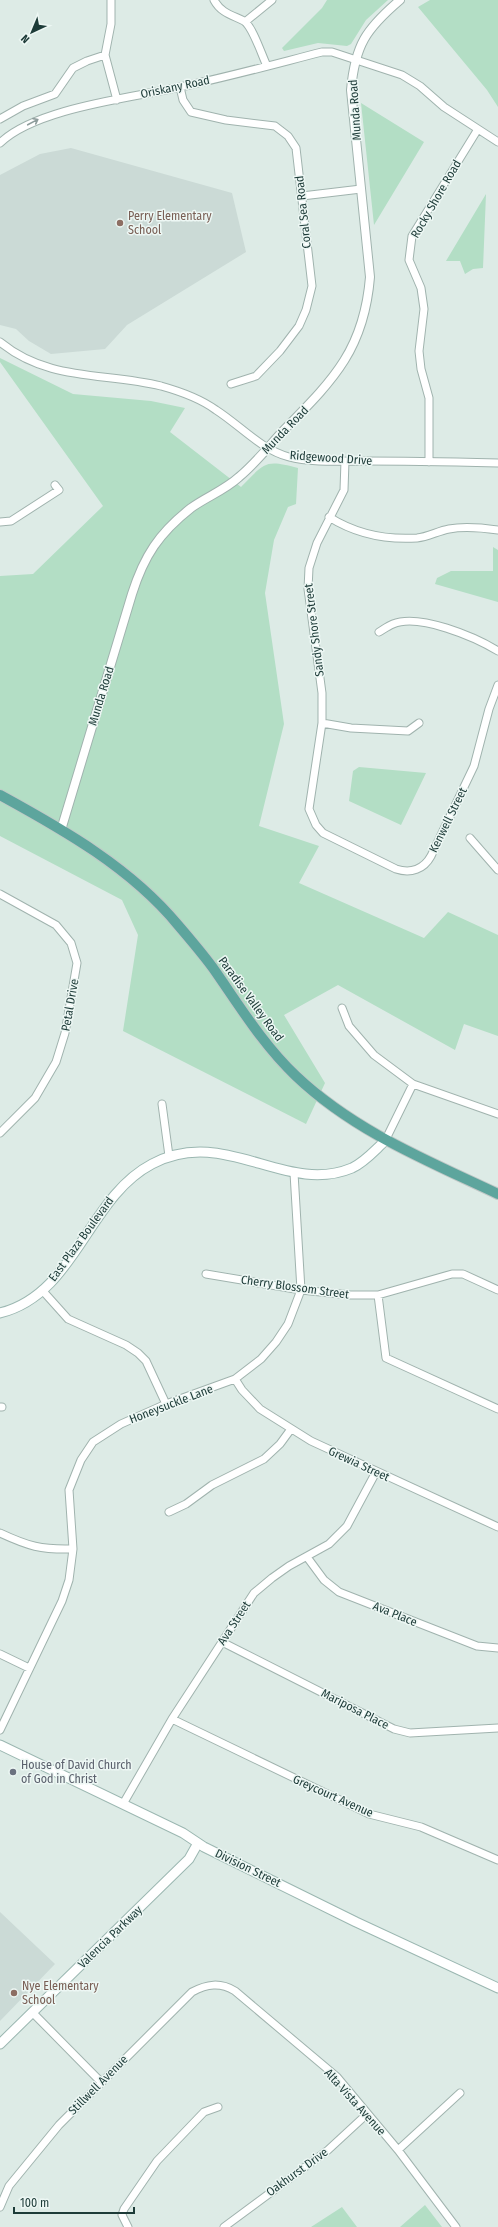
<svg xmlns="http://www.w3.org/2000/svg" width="498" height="2227" font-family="'Fira Sans Condensed',sans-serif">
<rect width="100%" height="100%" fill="#ddebe6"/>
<path fill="#cbdad6" d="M 71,148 L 232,193 L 246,252 L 127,325 L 105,349 L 51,354 L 29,341 L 16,329 L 0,325 L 0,175 L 40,154 Z
M 0,1912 L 55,1964 L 0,2021 Z"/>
<path fill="#b3dec5" d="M 327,0 L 388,0 L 366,20 L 351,44 L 347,46 L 318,43 L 284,51 L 282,48 L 322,8 Z
M 430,0 L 498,0 L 498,107 L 487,90 L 418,7 Z
M 361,103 L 424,142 L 374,225 Z
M 486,194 L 483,268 L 473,269 L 465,274 L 460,261 L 446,261 Z
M 0,358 L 73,394 L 151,401 L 185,408 L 170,432 L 241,487 C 265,463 264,459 298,468 L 296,504 L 288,507 L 274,540 L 265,593 L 284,724 L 259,826 L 319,846 L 299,883 L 424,938 L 448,912 L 498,935 L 498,1036 L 464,1024 L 455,1050 L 338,985 L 284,1015 L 325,1083 L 306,1124 L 123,1031 L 138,935 L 122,900 L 0,836 L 0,576 L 33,574 L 103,506 L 0,362 Z
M 493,547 L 498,550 L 498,602 L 435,584 L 437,578 L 451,571 L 493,571 Z
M 359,767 L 426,773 L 401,825 L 349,801 L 353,771 Z
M 425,2205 L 442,2227 L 400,2227 Z
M 342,2207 L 357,2227 L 311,2227 Z"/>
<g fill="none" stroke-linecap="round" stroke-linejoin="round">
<defs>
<path id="minor" d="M 111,0 L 111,24 L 105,55 L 117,100
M 214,0 C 221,13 232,15 244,21 C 253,27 262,56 267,66
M 245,22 L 272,0
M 180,87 L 183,100 L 191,112 L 226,120 L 275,126 L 288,136 L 296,148 L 312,286 L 306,310 L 299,326 L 280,351 L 256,376 L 231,384
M 0,119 L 23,106 L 55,94 L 73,68 L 87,61 L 105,55
M 0,143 C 36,108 131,98 180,87 C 228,77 275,64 322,52 L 332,52 L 402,75 L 420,86 L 444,107 L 498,142
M 302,196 L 361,189
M 0,342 C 49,382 104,372 161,386 C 179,391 201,399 216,410 C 241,426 260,449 289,457 C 310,463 343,461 365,461 C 409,461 454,462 498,463
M 345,461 L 344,490 L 317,543 L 309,568 L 308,589 L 322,693 L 322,723 L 309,809 L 316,825 L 323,833 L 396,869 C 411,874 424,869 431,856 L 474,766 L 489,709 L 498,685
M 429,462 L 429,398 L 421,369 L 419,351 L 424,309 L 421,288 L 409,260 L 412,236 L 478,129
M 329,517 C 356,534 386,540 417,538 C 428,537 438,531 449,529 C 464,526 484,528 498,530
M 0,522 L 11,521 L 59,490 L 55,485
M 379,632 C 384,629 388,626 393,624 C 419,613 475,637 498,651
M 322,723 L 351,728 L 408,731 L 419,723
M 470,838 L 498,870
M 0,894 L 56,925 L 71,943 L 77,963 L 65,1033 L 56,1062 L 35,1098 L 0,1133
M 342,1008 L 349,1026 L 374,1055 L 413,1084 L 498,1114
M 162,1104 L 169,1156
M 385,1141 L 413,1084
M 206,1274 L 301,1290 L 350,1295 L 378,1295 L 452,1274 L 463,1274 L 498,1290
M 42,1290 L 68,1319 L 126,1345 L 138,1353 L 146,1361 L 166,1404
M 378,1295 L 386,1358 L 498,1409
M 235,1379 L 242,1390 L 260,1409 L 311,1441 L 498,1527
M 0,1407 L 2,1407
M 169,1512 L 186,1504 L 212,1485 L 264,1459 L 280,1444 L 291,1429
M 0,1533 C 28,1546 41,1550 73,1549
M 307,1557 L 324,1580 L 339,1592 L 477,1646 L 498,1648
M 222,1642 L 394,1729 L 410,1733 L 498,1728
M 0,1654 L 29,1668
M 172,1719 L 369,1814 L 421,1827 L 498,1860
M 0,1730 L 62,1601 L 69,1580 L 73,1549 L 69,1490 L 81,1460 L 93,1442 L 121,1424 L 166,1404 L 235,1379 L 261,1359 L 276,1342 L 288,1324 L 301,1290 L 294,1173
M 123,1804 L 172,1719 L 254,1593 L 272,1578 L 289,1566 L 329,1544 L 347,1526 L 376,1472
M 32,2012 L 101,2082
M 398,2150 L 460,2093
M 0,2207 L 9,2186 L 59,2125 L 192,1992 C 207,1984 220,1982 235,1991 L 337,2077 L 398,2150 L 456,2227
M 128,2227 L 122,2215 L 124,2209 L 157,2161 L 204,2112 L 218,2107
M 224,2227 L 328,2150 L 367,2114"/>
<path id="tertiary" d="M 61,830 L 132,594 C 144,556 159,533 191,508 C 206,497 225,490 239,477 C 255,464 269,446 283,431 C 332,381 364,351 370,277 L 351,90 C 355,45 366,29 400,0"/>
<path id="secondary" d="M 0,1313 C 76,1294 87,1198 152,1164 C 225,1125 285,1196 352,1168 C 365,1162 375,1150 385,1141
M 0,1745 L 183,1833 L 204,1847 L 356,1922 L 498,1988
M 0,2044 L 189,1859 L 198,1843"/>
<path id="primary" d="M 0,795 C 64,830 131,868 178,925 C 190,939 202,953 213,968 C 239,1005 263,1045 296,1076 C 354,1131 426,1160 498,1194"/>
</defs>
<use href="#minor" stroke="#a0b3ae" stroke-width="9"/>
<use href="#tertiary" stroke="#a0b3ae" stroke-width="10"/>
<use href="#secondary" stroke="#9bb7b1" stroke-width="11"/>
<use href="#primary" stroke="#c0c8c7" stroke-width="12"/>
<use href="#minor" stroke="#fff" stroke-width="7"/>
<use href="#tertiary" stroke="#fff" stroke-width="8"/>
<use href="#secondary" stroke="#fff" stroke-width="9"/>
<use href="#primary" stroke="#5da59d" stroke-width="10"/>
</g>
<defs><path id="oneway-shaft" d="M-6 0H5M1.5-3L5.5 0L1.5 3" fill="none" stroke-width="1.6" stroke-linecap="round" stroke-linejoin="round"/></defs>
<use stroke="#8e9d9c" href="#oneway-shaft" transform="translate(33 122) rotate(-28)"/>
<g fill="#8d6e63" stroke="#edf7f4" stroke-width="1.5">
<circle cx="120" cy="223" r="4"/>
<circle cx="14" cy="1993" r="4"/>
</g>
<circle fill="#6b7280" stroke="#edf7f4" stroke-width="1.5" cx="13" cy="1772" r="4"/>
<g text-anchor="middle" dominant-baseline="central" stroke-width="3" stroke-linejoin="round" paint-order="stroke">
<g font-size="12" fill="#1d3b38" stroke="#edf7f4">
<text transform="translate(175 87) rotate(-12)">Oriskany Road</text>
<text transform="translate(355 110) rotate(-94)">Munda Road</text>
<text transform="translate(436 199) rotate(-60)">Rocky Shore Road</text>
<text transform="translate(303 212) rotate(-96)">Coral Sea Road</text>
<text transform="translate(285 430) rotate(-46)">Munda Road</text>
<text transform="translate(331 458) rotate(4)">Ridgewood Drive</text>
<text transform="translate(314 630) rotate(-97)">Sandy Shore Street</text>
<text transform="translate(101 696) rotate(-73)">Munda Road</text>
<text transform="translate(448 820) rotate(-64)">Kenwell Street</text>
<text transform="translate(251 999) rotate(54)">Paradise Valley Road</text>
<text transform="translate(70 1005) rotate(-80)">Petal Drive</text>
<text transform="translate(81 1239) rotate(-54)">East Plaza Boulevard</text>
<text transform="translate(295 1287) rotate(8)">Cherry Blossom Street</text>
<text transform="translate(171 1404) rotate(-21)">Honeysuckle Lane</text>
<text transform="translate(359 1464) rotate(25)">Grewia Street</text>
<text transform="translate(395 1614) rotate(22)">Ava Place</text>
<text transform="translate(234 1623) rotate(-57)">Ava Street</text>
<text transform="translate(355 1709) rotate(27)">Mariposa Place</text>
<text transform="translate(333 1796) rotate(24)">Greycourt Avenue</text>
<text transform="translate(248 1868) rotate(26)">Division Street</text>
<text transform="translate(110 1937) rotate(-44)">Valencia Parkway</text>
<text transform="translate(98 2085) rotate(-45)">Stillwell Avenue</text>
<text transform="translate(355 2102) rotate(48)">Alta Vista Avenue</text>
<text transform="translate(297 2172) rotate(-36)">Oakhurst Drive</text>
</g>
<g font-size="12" fill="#785e54" stroke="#edf7f4" text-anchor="start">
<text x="128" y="216">Perry Elementary<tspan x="128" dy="14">School</tspan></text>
<text x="22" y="1986">Nye Elementary<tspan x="22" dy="14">School</tspan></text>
</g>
<g font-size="12" fill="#5b616d" stroke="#edf7f4" text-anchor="start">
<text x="21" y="1765">House of David Church<tspan x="21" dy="14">of God in Christ</tspan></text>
</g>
</g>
<g transform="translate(32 32) rotate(224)" stroke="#edf7f4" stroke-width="3" paint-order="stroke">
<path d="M0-3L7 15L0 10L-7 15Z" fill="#1d3b38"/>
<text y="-6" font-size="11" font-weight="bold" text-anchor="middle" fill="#1d3b38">N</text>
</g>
<path d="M14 2207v6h120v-6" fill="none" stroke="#1d3b38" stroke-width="2"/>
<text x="20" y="2207" font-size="12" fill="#1d3b38" stroke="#edf7f4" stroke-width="3" paint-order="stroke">100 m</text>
</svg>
